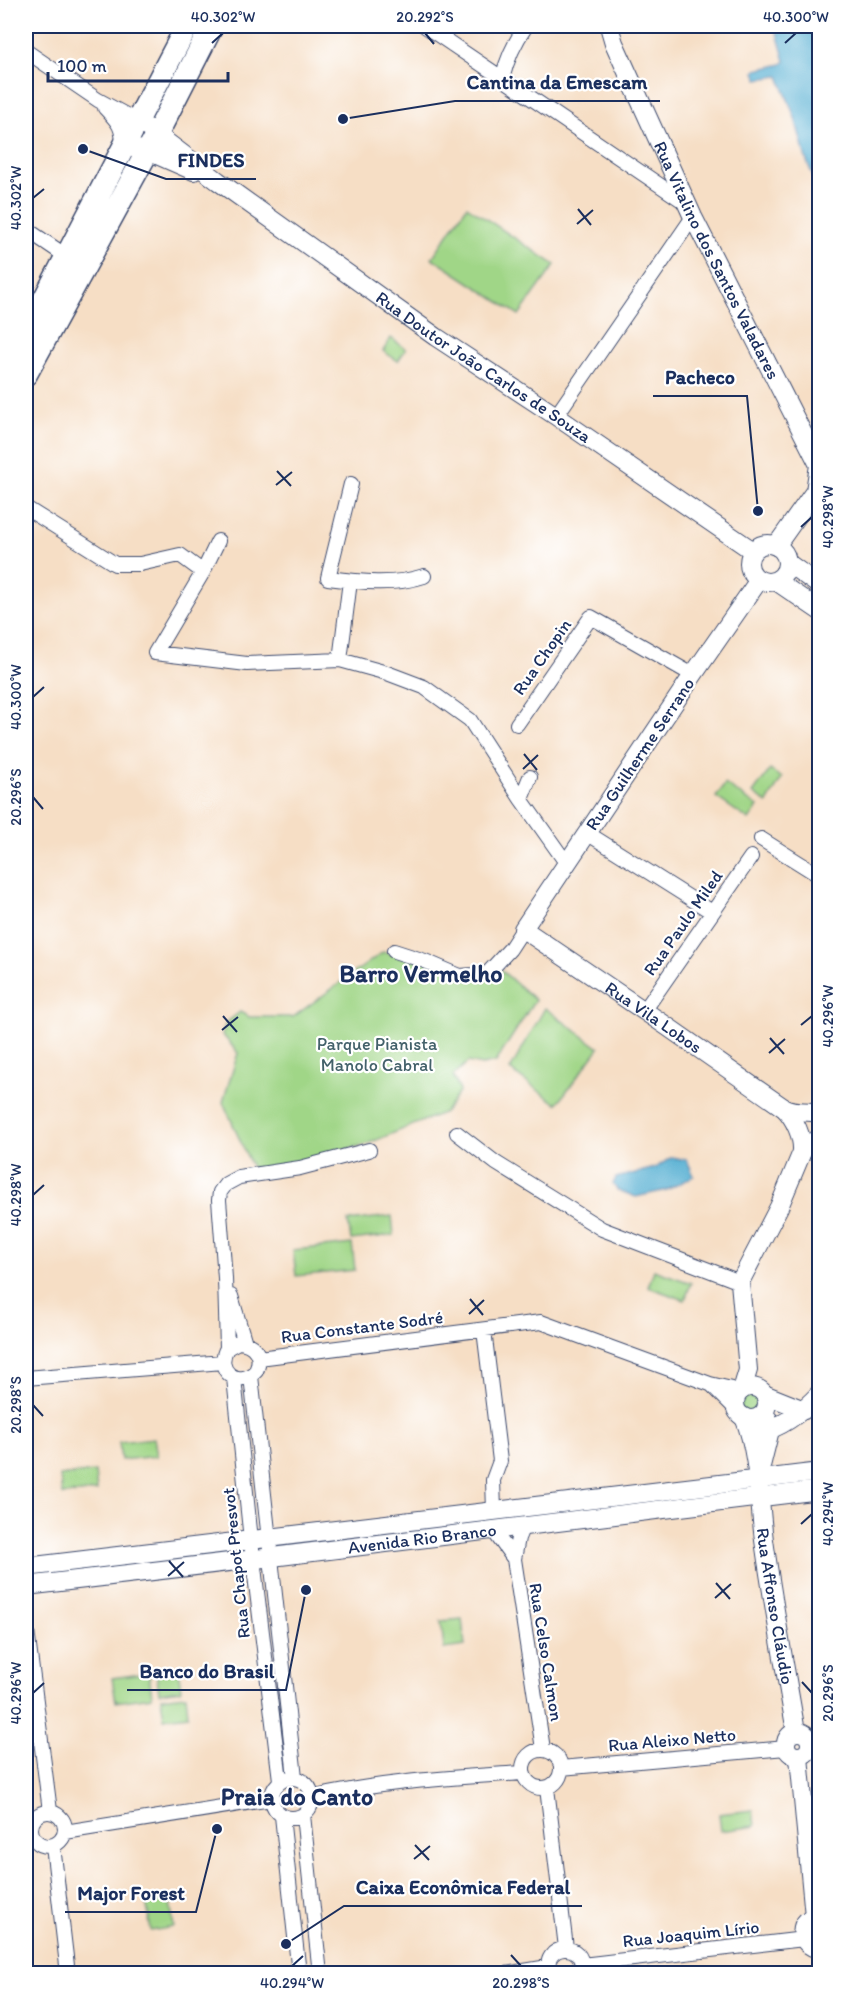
<svg xmlns="http://www.w3.org/2000/svg" width="845" height="1999" font-family="Itim,sans-serif">
<rect width="100%" height="100%" fill="#fff"/>
<filter id="ink" filterUnits="userSpaceOnUse"><feTurbulence type="fractalNoise" baseFrequency=".0167" numOctaves="2"/><feDisplacementMap in="SourceGraphic" scale="12" xChannelSelector="R" yChannelSelector="G"/><feConvolveMatrix kernelMatrix="1 2 1 2 8 2 1 2 1" color-interpolation-filters="sRGB"/></filter>
<filter id="wash" filterUnits="userSpaceOnUse"><feTurbulence type="fractalNoise" baseFrequency=".008" numOctaves="4" result="noise"/><feDisplacementMap in="SourceGraphic" scale="24" xChannelSelector="R" yChannelSelector="G"/><feGaussianBlur stdDeviation="1.35" result="paint"/><feColorMatrix in="noise" values="0 0 0 0 0 0 0 0 0 0 0 0 0 0 0 0 0 1.4 0 .05"/><feComposite in="paint" operator="in"/></filter>
<g filter="url(#wash)">
<rect width="100%" height="100%" fill="#f6dec5"/>
<path fill="#a0d687" stroke="#5e8272" stroke-width="1.5" d="M 467,206 L 555,265 L 519,315 L 432,258 Z
M 391,338 L 406,349 L 398,361 L 383,351 Z
M 770,770 L 782,778 L 767,803 L 753,793 Z
M 725,784 L 758,807 L 749,820 L 716,797 Z
M 383,952 L 474,974 L 495,965 L 535,1000 L 496,1062 L 482,1065 L 468,1062 L 453,1076 L 460,1091 L 445,1112 L 367,1144 L 255,1174 L 223,1102 L 238,1053 L 222,1034 L 226,1023 L 240,1012 L 249,1017 L 293,1017 Z
M 545,1008 L 599,1048 L 557,1104 L 510,1070 Z
M 392,1216 L 394,1235 L 351,1240 L 348,1221 Z
M 352,1244 L 355,1270 L 296,1276 L 293,1250 Z
M 654,1270 L 691,1283 L 685,1300 L 648,1287 Z
M739 1403a13 13 0 1 1 26 0a13 13 0 1 1-26 0Z
M 154,1438 L 157,1456 L 121,1460 L 119,1442 Z
M 95,1472 L 97,1491 L 62,1495 L 60,1476 Z
M 462,1619 L 465,1646 L 444,1649 L 441,1621 Z
M 178,1668 L 181,1690 L 159,1693 L 156,1670 Z
M 149,1673 L 152,1697 L 116,1702 L 112,1678 Z
M 186,1695 L 188,1715 L 164,1718 L 161,1698 Z
M 753,1810 L 755,1826 L 721,1831 L 719,1814 Z
M 169,1896 L 174,1927 L 151,1931 L 146,1900 Z"/>
<path fill="#54afd2" stroke="#386f98" stroke-width="1.5" d="M 775,26 L 819,26 L 819,224 L 815,216 L 815,181 L 806,159 L 795,118 L 779,76 L 758,79 L 755,72 L 756,70 L 782,64 L 785,61 Z
M 672,1157 L 687,1160 L 694,1176 L 667,1190 L 636,1197 L 617,1190 L 613,1184 L 616,1178 L 655,1168 Z"/>
</g>
<g filter="url(#ink)">
<g fill="none" stroke-linecap="round" stroke-linejoin="round">
<defs>
<path id="minor" d="M 425,26 L 686,203
M 26,51 L 98,100 L 137,121
M 502,79 C 507,59 514,43 526,26
M 105,108 C 118,122 123,126 123,146
M 26,229 L 66,256
M 556,416 L 693,217
M 351,484 L 328,578 C 359,582 394,586 424,576
M 26,508 L 115,564 L 140,564 L 180,555 L 203,572
M 218,541 L 203,572 L 155,653 L 247,664 L 340,660 L 387,673 L 424,687 L 470,720 L 521,799 L 567,864
M 340,660 L 350,581
M 517,724 L 591,617 L 693,675
M 521,799 L 530,777
M 587,833 L 712,912
M 761,839 L 820,876
M 394,951 L 425,961 L 460,976 L 487,974 L 510,949 L 523,929
M 644,1011 L 751,857
M 457,1133 L 496,1163 L 602,1229 L 740,1282
M 231,1296 L 245,1343
M 484,1330 L 500,1461 L 493,1480 L 494,1511
M 227,1348 L 238,1342 C 255,1343 263,1356 256,1371 C 238,1389 214,1371 227,1348 L 225,1278 L 219,1200 L 220,1192 L 226,1184 L 239,1177 L 300,1168 L 369,1150
M 259,1358 L 541,1322 L 710,1384 L 740,1391
M 251,1376 L 295,1777
M 26,1378 L 223,1362
M 234,1378 L 253,1559 L 280,1780
M 712,1385 L 737,1410
M 523,1526 L 518,1538 L 514,1559 L 543,1749
M 493,1530 L 514,1559
M 26,1623 L 50,1811
M 810,1746 L 820,1744
M523 1769a19 19 0 1 1 38 0a19 19 0 1 1-38 0Z
M 561,1768 L 786,1748
M272 1798a20 20 0 1 1 40 0a20 20 0 1 1-40 0Z
M 547,1788 L 566,1948
M 312,1798 C 381,1781 452,1778 522,1773
M31 1829a17 17 0 1 1 34 0a17 17 0 1 1-34 0Z
M 303,1815 L 320,1974
M 282,1816 L 299,1974
M 65,1832 L 271,1799
M 53,1846 L 68,1974
M 582,1965 L 804,1939
M 506,1974 L 548,1967
M 550,1974 C 539,1943 588,1939 581,1972"/>
<g id="tertiary">
<path id="s1" d="M 609,26 L 614,43 L 693,217 L 819,465 L 815,491 L 776,546"/>
<path id="s2" d="M 148,128 L 218,181 L 436,337 L 556,416 L 753,551"/>
<path d="M 136,149 L 148,151 L 194,171"/>
<circle cx="768" cy="563" r="19"/>
<path d="M 788,563 L 820,586"/>
<path id="s3" d="M 759,580 L 693,675 L 523,929 L 668,1027 L 784,1108 C 795,1119 803,1137 802,1152"/>
<path d="M 776,581 L 820,611"/>
<path d="M 784,1108 C 798,1114 808,1109 820,1114"/>
<circle cx="751" cy="1403" r="16"/>
<path d="M 742,1390 L 748,1370 L 740,1282 L 779,1207 L 802,1152 L 807,1145 L 820,1138"/>
<path d="M 764,1394 L 804,1410"/>
<path id="s4" d="M 744,1417 C 759,1454 759,1501 764,1540 C 773,1604 785,1668 796,1732"/>
<path d="M 747,1424 L 761,1432 C 784,1427 804,1410 820,1393"/>
<path d="M 759,1474 L 770,1430 L 768,1419"/>
<path d="M 26,1567 L 820,1472"/>
<path id="s5" d="M 26,1586 L 272,1557 L 820,1490"/>
<circle cx="798" cy="1744" r="12"/>
<path d="M 799,1757 L 814,1916"/>
<path d="M 820,1916 C 797,1916 796,1946 820,1949"/>
</g>
<path id="primary" d="M 26,334 L 187,26
M 26,374 L 157,134 L 212,26"/>
</defs>
<use href="#minor" stroke="#3c496d" stroke-width="16"/>
<use href="#tertiary" stroke="#3c496d" stroke-width="20"/>
<use href="#primary" stroke="#3c496d" stroke-width="25"/>
<use href="#minor" stroke="#fff" stroke-width="14"/>
<use href="#tertiary" stroke="#fff" stroke-width="18"/>
<use href="#primary" stroke="#fff" stroke-width="22"/>
</g>
</g>
<path fill="none" stroke="#1b2f5e" stroke-width="2" d="M 425,33 L 434,44M 212,43 L 223,33M 785,43 L 796,33M 33,198 L 44,189M 578,209 L 591,225M 577,224 L 593,210M 277,471 L 291,486M 276,485 L 292,472M 801,527 L 812,517M 33,697 L 44,687M 524,754 L 537,770M 523,769 L 538,755M 33,797 L 43,809M 223,1016 L 237,1032M 801,1025 L 812,1016M 222,1030 L 238,1017M 770,1038 L 784,1054M 769,1053 L 785,1039M 33,1195 L 44,1185M 470,1299 L 483,1315M 469,1314 L 484,1300M 33,1405 L 43,1416M 801,1524 L 812,1514M 169,1561 L 183,1577M 168,1576 L 184,1562M 716,1583 L 730,1599M 715,1598 L 731,1584M 802,1682 L 812,1693M 33,1693 L 44,1683M 415,1845 L 429,1860M 414,1859 L 430,1846M 511,1955 L 521,1966M 292,1966 L 303,1956"/>
<g text-anchor="middle" dominant-baseline="central" stroke-width="4.5" stroke-linejoin="round" paint-order="stroke">
<g font-size="18" fill="#1b2f5e" stroke="#fff">
<text stroke="none"><textPath href="#s1" startOffset="258">Rua Vitalino dos Santos Valadares</textPath></text>
<text stroke="none"><textPath href="#s2" startOffset="412">Rua Doutor João Carlos de Souza</textPath></text>
<text transform="translate(542 657) rotate(-55)">Rua Chopin</text>
<text transform="translate(640 754) rotate(-56)">Rua Guilherme Serrano</text>
<text transform="translate(683 923) rotate(-55)">Rua Paulo Miled</text>
<text stroke="none"><textPath href="#s3" startOffset="579">Rua Vila Lobos</textPath></text>
<text transform="translate(362 1327) rotate(-7)">Rua Constante Sodré</text>
<text stroke="none"><textPath href="#s5" startOffset="399">Avenida Rio Branco</textPath></text>
<text transform="translate(236 1563) rotate(-96)">Rua Chapot Presvot</text>
<text stroke="none"><textPath href="#s4" startOffset="192">Rua Affonso Cláudio</textPath></text>
<text transform="translate(546 1652) rotate(81)">Rua Celso Calmon</text>
<text transform="translate(672 1740) rotate(-5)">Rua Aleixo Netto</text>
<text transform="translate(691 1934) rotate(-6)">Rua Joaquim Lírio</text>
</g>
<g font-size="18" fill="#43616a" stroke="#fff">
<text x="377" y="1044">Parque Pianista<tspan x="377" dy="21">Manolo Cabral</tspan></text>
</g>
<g font-size="24" font-weight="bold" fill="#1b2f5e" stroke="#fff">
<text x="421" y="973">Barro Vermelho</text>
<text x="297" y="1796">Praia do Canto</text>
</g>
</g>
<path fill="none" stroke="#1b2f5e" stroke-width="2" d="M343 119L455 101H660M83 149L166 179H256M758 511L747 396H653M306 1590L286 1690H127M286 1944L344 1906H582M217 1829L196 1912H65"/>
<g fill="#1b2f5e" stroke="#fff" stroke-width="2">
<circle cx="343" cy="119" r="6"/>
<circle cx="83" cy="149" r="6"/>
<circle cx="758" cy="511" r="6"/>
<circle cx="306" cy="1590" r="6"/>
<circle cx="286" cy="1944" r="6"/>
<circle cx="217" cy="1829" r="6"/>
</g>
<g font-size="20" text-anchor="middle" font-weight="bold" fill="#1b2f5e" stroke="#fff" stroke-width="4.5" stroke-linejoin="round" paint-order="stroke">
<text x="557" y="89">Cantina da Emescam</text>
<text x="211" y="167">FINDES</text>
<text x="700" y="384">Pacheco</text>
<text x="207" y="1678">Banco do Brasil</text>
<text x="463" y="1894">Caixa Econômica Federal</text>
<text x="131" y="1900">Major Forest</text>
</g>
<rect width="845" height="1999" fill="none" stroke="#fff" stroke-width="66"/>
<path d="M48 72v9h180v-9" fill="none" stroke="#1b2f5e" stroke-width="3"/>
<text x="57" y="72" font-size="18" fill="#1b2f5e" stroke="#ffffff" stroke-width="4.5" paint-order="stroke">100 m</text>
<rect x="33" y="33" width="779" height="1933" fill="none" stroke="#1b2f5e" stroke-width="2"/>
<g font-size="15" text-anchor="middle" fill="#1b2f5e">
<text x="223" y="22">40.302°W</text>
<text x="425" y="22">20.292°S</text>
<text x="796" y="22">40.300°W</text>
<text transform="translate(16 198) rotate(-90)" y="5">40.302°W</text>
<text transform="translate(828 517) rotate(-90)" y="5">40.298°W</text>
<text transform="translate(16 697) rotate(-90)" y="5">40.300°W</text>
<text transform="translate(16 797) rotate(-90)" y="5">20.296°S</text>
<text transform="translate(828 1016) rotate(-90)" y="5">40.296°W</text>
<text transform="translate(16 1195) rotate(-90)" y="5">40.298°W</text>
<text transform="translate(16 1405) rotate(-90)" y="5">20.298°S</text>
<text transform="translate(828 1514) rotate(-90)" y="5">40.294°W</text>
<text transform="translate(16 1693) rotate(-90)" y="5">40.296°W</text>
<text transform="translate(828 1693) rotate(-90)" y="5">20.296°S</text>
<text x="292" y="1988">40.294°W</text>
<text x="521" y="1988">20.298°S</text>
</g>
</svg>
